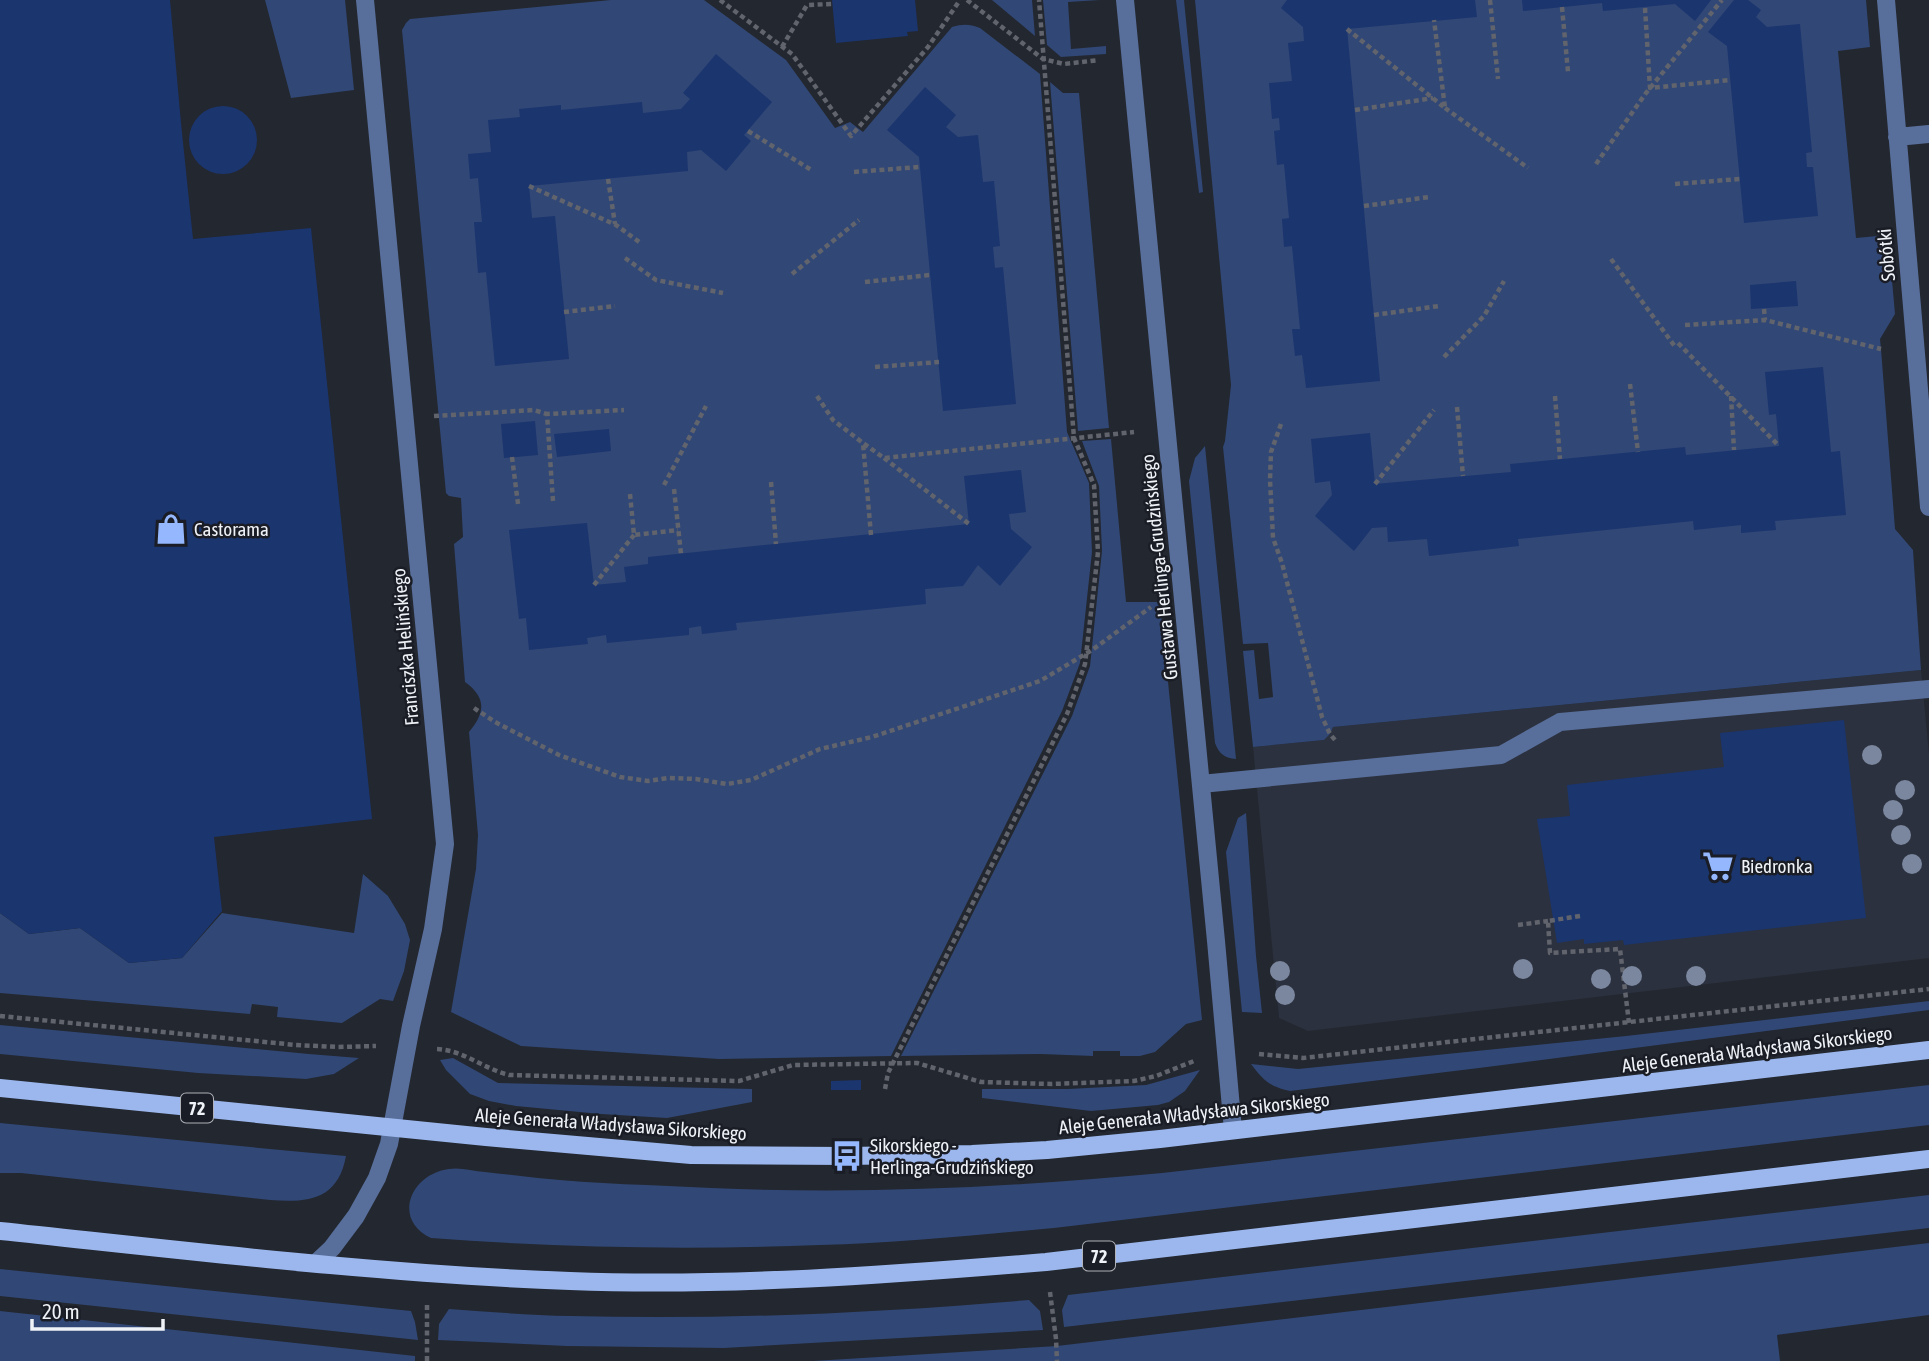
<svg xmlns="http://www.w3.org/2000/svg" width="1929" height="1361" font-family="'Asap Condensed',sans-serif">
<rect width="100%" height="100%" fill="#23272f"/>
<path fill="#2b313e" d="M 1921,670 L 1929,754 L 1929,958 L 1308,1031 L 1279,1018 L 1253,747 L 1324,740 L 1330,734 L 1332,727 Z"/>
<path fill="#314775" d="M 265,0 L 345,0 L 354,90 L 291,98 Z
M 611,0 L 704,0 L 786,60 L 835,128 L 850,122 L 863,132 L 952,27 C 963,24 969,24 980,28 L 1040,74 L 1067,432 L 1089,483 L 1092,552 L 1080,663 L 1062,711 L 891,1056 L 719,1059 L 521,1046 L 451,1012 L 476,869 L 478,835 L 469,732 C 485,713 487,698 465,682 L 454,544 L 463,537 L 461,498 L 449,496 L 446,493 L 402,30 L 406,23 L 410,19 Z
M 992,0 L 1032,0 L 1035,36 Z
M 1043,0 L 1100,0 L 1068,2 L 1071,49 L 1106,46 L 1106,54 L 1061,57 L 1047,45 Z
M 1176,0 L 1184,0 L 1203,192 L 1199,193 Z
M 1195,0 L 1866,0 L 1870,47 L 1838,51 L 1856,238 L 1888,235 L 1895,314 L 1880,339 L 1881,349 L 1895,529 L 1913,550 L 1921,670 L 1333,727 L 1330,734 L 1324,740 L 1253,747 L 1243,651 L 1254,650 L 1259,699 L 1273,697 L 1268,643 L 1243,644 L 1223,447 L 1225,441 L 1231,385 Z
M 1050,82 L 1063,93 L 1079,93 L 1109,428 L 1078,431 Z
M 1111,439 L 1126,602 L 1160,602 L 1202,1020 L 1186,1024 L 1155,1052 L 1140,1056 L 1120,1056 L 1120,1051 L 1093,1051 L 1093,1056 L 1041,1054 L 901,1056 L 1072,716 L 1090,666 L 1102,551 L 1099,486 L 1082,441 Z
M 1205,446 L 1236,759 C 1225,758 1219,754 1215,743 L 1189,481 L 1195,458 Z
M 1246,813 L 1256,956 L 1262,1013 L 1242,1012 L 1226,852 L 1238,818 Z
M 363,874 L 388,896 L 405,924 L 410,940 L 404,971 L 393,1001 L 380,999 L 342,1023 L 277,1017 L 278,1007 L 252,1004 L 250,1014 L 0,993 L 0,913 L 29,934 L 80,928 L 129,963 L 182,958 L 222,913 L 354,933 Z
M 1929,1001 L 1929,1010 L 1479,1068 L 1290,1091 C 1269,1086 1264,1081 1251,1064 L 1298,1069 L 1626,1036 Z
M 0,1025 L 309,1054 L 359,1058 L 334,1074 L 306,1079 L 198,1073 L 0,1054 Z
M 453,1058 L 498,1083 L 752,1089 L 752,1102 L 667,1118 L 601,1114 L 516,1106 L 489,1101 L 470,1094 L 446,1070 L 440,1060 Z
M 1200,1070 L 1185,1091 L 1169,1102 L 1158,1105 L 1091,1111 L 982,1098 L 982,1089 L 1068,1089 L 1146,1085 Z
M 1929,1085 L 1929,1125 L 1054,1228 C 976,1235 898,1243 820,1245 C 690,1250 561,1248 431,1238 C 392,1220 410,1174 449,1169 C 460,1167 473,1171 485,1172 C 503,1174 520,1176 538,1178 C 596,1184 654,1185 712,1188 C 863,1195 1013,1187 1162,1173 Z
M 0,1123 L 302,1152 L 346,1156 C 338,1200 308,1203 270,1200 L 21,1173 L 0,1173 Z
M 1929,1195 L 1929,1228 L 1064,1327 L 1062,1310 L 1068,1295 Z
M 1929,1243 L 1929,1315 L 1777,1335 L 1780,1361 L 813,1361 L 1057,1346 Z
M 0,1269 L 411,1311 L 415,1322 L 418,1340 L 0,1296 Z
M 1029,1300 L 1040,1311 L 1043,1330 L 724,1348 L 567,1346 L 438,1340 L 439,1324 L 449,1309 C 490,1312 530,1315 571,1316 C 724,1320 876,1313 1029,1300 Z
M 0,1311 L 415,1356 L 415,1361 L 0,1361 Z"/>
<path fill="#1b356f" d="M 0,0 L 170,0 L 181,123 L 193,239 L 311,228 L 372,819 L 214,837 L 222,911 L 182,958 L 129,963 L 80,928 L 29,934 L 0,913 Z
M 832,0 L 915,0 L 918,31 L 907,32 L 908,36 L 836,43 Z
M 1287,0 L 1475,0 L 1477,17 L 1347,29 L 1380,381 L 1306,388 L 1302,355 L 1295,356 L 1292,329 L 1300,329 L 1292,246 L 1284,247 L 1282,219 L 1289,218 L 1284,164 L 1277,165 L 1274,131 L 1280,130 L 1279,118 L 1272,119 L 1269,83 L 1292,81 L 1288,43 L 1304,41 L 1303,27 L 1281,8 Z
M 1522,0 L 1711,0 L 1695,21 L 1675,4 L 1603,11 L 1602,3 L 1523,11 Z
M 1734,0 L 1748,0 L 1761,10 L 1756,17 L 1767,27 L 1800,24 L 1812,152 L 1806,153 L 1807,167 L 1813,167 L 1818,216 L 1744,223 L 1727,46 L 1708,32 Z
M 716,54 L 772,102 L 744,135 L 751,141 L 726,171 L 701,150 L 687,152 L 688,171 L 529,186 L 532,218 L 555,216 L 569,359 L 495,366 L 486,272 L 478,273 L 474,222 L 482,222 L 478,178 L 470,179 L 468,154 L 491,152 L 488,120 L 520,117 L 519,109 L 561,105 L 561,110 L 642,102 L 643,113 L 681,109 L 690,99 L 683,93 Z
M 925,87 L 956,115 L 946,127 L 958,137 L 978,135 L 983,182 L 994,181 L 1000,246 L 993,247 L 995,268 L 1003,267 L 1016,404 L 943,411 L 919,157 L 887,130 Z
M189 140a34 34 0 1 1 68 0a34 34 0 1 1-68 0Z
M 1796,281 L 1798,306 L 1751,309 L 1750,285 Z
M 1823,367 L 1831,452 L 1840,451 L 1846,515 L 1775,521 L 1776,530 L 1741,533 L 1741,525 L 1694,530 L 1693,521 L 1518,539 L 1519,546 L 1429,556 L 1427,539 L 1388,542 L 1387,527 L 1372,528 L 1354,551 L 1315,516 L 1332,495 L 1330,481 L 1315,483 L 1311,439 L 1370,433 L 1375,484 L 1511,472 L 1510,464 L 1685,447 L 1686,455 L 1779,446 L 1776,414 L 1769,415 L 1765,372 Z
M 535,421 L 538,455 L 504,458 L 501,424 Z
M 609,429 L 611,451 L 557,457 L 554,434 Z
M 1021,470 L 1026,512 L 1009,514 L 1011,529 L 1032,547 L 1000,586 L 978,565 L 963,586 L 925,589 L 926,604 L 736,623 L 737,630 L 702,634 L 701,626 L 689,628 L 689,635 L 607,643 L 606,635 L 587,638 L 588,644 L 529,650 L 526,618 L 519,619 L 509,530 L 587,523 L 594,585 L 626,582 L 624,567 L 648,564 L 648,557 L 969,524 L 964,476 Z
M 1844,720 L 1866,918 L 1624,945 L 1623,940 L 1584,944 L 1584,939 L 1557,943 L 1537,819 L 1570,816 L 1567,785 L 1724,767 L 1720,733 Z
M 861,1080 L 861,1090 L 831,1090 L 831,1081 Z"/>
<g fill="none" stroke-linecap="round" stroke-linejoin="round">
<path stroke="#61646c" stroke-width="4.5" stroke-dasharray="5 3.5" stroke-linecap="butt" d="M 720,0 L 792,54 L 851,136 L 928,47 L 960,0
M 967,0 L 1043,59 L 1064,64 L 1099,60
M 1490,0 L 1498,79
M 1562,7 L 1568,72
M 1645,8 L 1650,88 L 1730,80
M 1347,29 L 1445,108 L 1434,20
M 782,47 L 807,5 L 832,4
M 1445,108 L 1528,168
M 1355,110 L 1433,98
M 748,131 L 813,171
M 1596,164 L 1646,93 L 1722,0
M 854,172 L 919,167
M 608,179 L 615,224
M 1675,184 L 1740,179
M 529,186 L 616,225 L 642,244
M 1364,206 L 1429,197
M 625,258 L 656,280 L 723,293
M 1611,259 L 1676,348
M 792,274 L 859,220
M 865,282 L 930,275
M 1764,309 L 1765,320
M 564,312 L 615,306
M 1374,315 L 1439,306
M 1685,325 L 1765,320 L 1881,349
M 1678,343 L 1779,446
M 1444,357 L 1484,316 L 1504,281
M 875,367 L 939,362
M 1630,384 L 1638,452
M 817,396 L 833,420 L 863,443
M 1555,396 L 1560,459
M 1731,396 L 1734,450
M 1457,407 L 1463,476
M 434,416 L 534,410 L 547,414
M 1281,424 L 1271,452 L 1270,480 L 1273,538 L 1282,563 L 1322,717 L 1330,734 L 1335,740
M 512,457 L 518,504
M 884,458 L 969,524
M 771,482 L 776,544
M 1375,484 L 1434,410
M 664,485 L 706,406
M 674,489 L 681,554
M 630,494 L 634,535 L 678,530
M 553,501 L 547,414 L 624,410
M 871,535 L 863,443 L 884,458 L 1134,432
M 594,585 L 634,535
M 474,708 L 495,722 L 559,755 L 620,777 L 648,781 L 668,778 L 696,779 L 727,784 L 751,780 L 820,749 L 872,737 L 1040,681 L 1092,650 L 1151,607
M 1580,916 L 1548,921 L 1550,953 L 1620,949 L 1629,1023
M 1518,925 L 1548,921
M 0,1016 L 296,1045 L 338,1047 L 376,1046
M 437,1049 C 463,1050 484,1069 509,1075 L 739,1081 L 793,1065 L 917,1063 L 981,1082 L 1052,1084 L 1134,1081 L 1156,1076 L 1194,1061
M 1259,1054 L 1303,1058 L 1929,989
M 885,1089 L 888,1073 L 1067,714 L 1085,664 L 1098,552 L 1094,485 L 1074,438 L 1039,0
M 1050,1292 L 1056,1339 L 1057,1361
M 427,1361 L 427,1302"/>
<path stroke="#586e9b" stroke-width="18" d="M 1125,0 L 1216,941 L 1233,1130
M 1886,0 L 1929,507
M 1897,137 L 1929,134
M 1201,784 L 1501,755 L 1560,722 L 1929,689
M 316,1263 L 332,1248 L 356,1216 L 377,1178 L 389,1144 L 411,1026 L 433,929 L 445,844 L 365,0"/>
<path stroke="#9bb7ee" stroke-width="18" d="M 0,1088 L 486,1137 L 691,1155 L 847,1156 L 972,1154 L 1047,1150 L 1160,1139 L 1929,1050
M 0,1231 C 190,1251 379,1274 570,1281 C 729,1287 888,1275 1046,1262 L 1929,1159"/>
</g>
<g fill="#7b879f">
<circle cx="1872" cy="755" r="10"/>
<circle cx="1905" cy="790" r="10"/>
<circle cx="1893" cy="810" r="10"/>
<circle cx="1901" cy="835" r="10"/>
<circle cx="1912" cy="864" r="10"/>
<circle cx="1523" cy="969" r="10"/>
<circle cx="1280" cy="971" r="10"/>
<circle cx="1632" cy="976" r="10"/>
<circle cx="1696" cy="976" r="10"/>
<circle cx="1601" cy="979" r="10"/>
<circle cx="1285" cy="995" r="10"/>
</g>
<defs>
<symbol id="shop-bare" viewBox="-9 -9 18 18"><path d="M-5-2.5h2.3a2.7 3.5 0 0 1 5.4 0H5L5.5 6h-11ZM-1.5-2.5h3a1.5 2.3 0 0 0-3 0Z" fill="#94b7fd" stroke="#1a1d25" stroke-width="2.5" paint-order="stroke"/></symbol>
<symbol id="supermarket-bare" viewBox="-9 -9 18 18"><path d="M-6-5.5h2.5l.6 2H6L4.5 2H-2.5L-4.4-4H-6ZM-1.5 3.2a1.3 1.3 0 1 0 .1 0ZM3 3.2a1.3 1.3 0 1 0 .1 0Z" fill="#94b7fd" stroke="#1a1d25" stroke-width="2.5" paint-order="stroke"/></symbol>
<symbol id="bus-bare" viewBox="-9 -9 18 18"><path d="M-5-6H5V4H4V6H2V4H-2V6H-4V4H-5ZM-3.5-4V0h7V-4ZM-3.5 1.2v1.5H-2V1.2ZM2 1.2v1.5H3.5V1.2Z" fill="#94b7fd" stroke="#1a1d25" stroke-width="2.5" paint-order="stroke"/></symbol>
</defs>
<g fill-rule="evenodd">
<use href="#shop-bare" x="149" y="507" width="44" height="44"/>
<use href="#supermarket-bare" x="1696" y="844" width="44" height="44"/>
<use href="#bus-bare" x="825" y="1134" width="44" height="44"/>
</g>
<g text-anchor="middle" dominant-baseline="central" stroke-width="5" stroke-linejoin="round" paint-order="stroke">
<g fill="#1a1d25" stroke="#afb2b8" stroke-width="2">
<rect x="181" y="1093.5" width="32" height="29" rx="5"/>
<rect x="1083" y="1241.5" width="32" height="29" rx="5"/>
</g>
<g font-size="18" font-weight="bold" fill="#eff2f7">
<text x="197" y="1108">72</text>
<text x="1099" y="1256">72</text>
</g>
<g font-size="19" fill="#eff2f7" stroke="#1a1d25">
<text transform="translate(1886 255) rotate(-95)">Sobótki</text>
<text transform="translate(1159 567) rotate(-96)">Gustawa Herlinga-Grudzińskiego</text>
<text transform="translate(405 647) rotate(-95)">Franciszka Helińskiego</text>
<text transform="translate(1757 1049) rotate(-7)">Aleje Generała Władysława Sikorskiego</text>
<text transform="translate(1194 1113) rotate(-6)">Aleje Generała Władysława Sikorskiego</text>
<text transform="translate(611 1124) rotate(4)">Aleje Generała Władysława Sikorskiego</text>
</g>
<g font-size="19" fill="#eff2f7" stroke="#1a1d25" text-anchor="start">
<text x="194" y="529">Castorama</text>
<text x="1741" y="866">Biedronka</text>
<text x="870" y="1145">Sikorskiego -<tspan x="870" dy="22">Herlinga-Grudzińskiego</tspan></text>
</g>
</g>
<path d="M32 1319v10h131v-10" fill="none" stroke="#eff2f7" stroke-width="3.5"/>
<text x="42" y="1319" font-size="21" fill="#eff2f7" stroke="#1a1d25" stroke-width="5" paint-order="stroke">20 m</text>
</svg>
